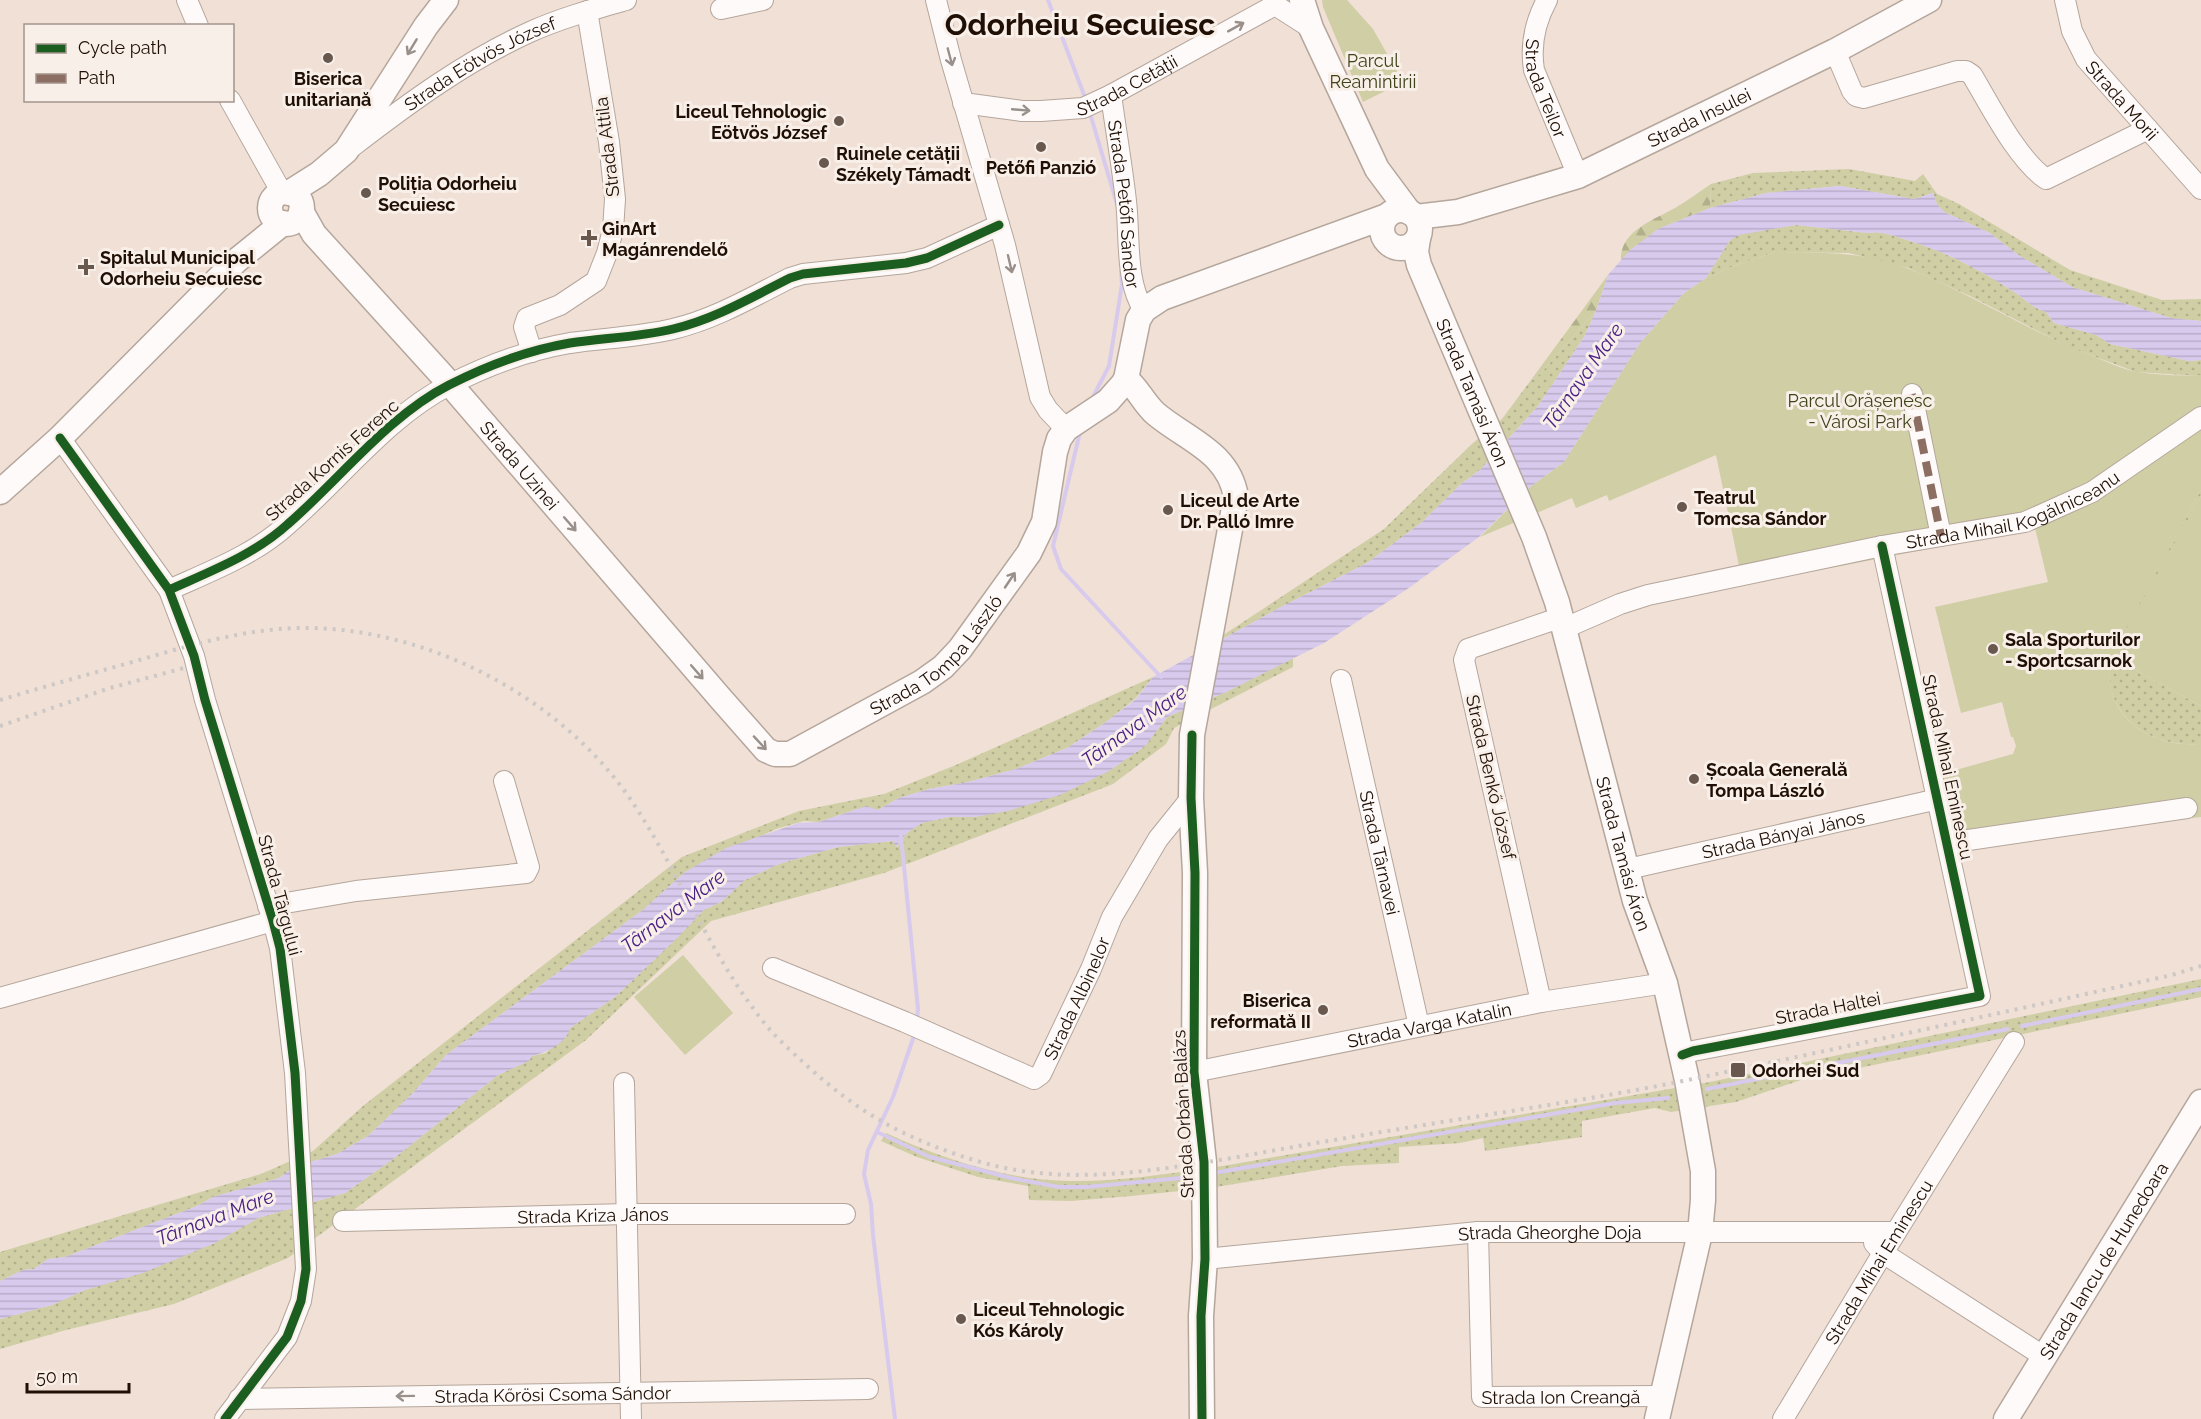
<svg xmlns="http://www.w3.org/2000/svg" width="2201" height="1419" font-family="Raleway,sans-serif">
<defs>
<pattern id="grass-dots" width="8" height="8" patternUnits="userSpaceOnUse" patternTransform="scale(1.5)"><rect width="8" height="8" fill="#cfcea4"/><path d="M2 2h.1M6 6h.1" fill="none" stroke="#b1b08c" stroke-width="1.8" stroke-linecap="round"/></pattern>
<pattern id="forest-firs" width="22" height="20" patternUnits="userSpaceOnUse" patternTransform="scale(1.5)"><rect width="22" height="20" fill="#cfcea4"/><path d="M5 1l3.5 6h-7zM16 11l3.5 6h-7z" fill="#b1b08c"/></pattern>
<pattern id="water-rules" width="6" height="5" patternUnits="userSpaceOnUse" patternTransform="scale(1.5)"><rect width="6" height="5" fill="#d8caed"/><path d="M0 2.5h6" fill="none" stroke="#b9acca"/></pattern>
</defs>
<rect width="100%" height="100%" fill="#f0e0d6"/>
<path fill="url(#grass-dots)" d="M 1849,169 L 1915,181 L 1923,174 L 1937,194 L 1959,204 L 2070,270 L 2162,300 L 2201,299 L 2201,321 L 2171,318 L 2072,287 L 2017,254 L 1990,233 L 1944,212 L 1937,204 L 1933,193 L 1914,199 L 1840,186 L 1766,193 L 1710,208 L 1711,184 L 1753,173 Z
M 1796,225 L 1868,233 C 1883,230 1893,236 1907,240 C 1948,253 1975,267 2011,290 C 2024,297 2031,308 2046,312 L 2054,323 L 2096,335 L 2110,344 L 2189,361 L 2201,360 L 2201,375 L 2184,375 L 2136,372 L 2069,347 L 1970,296 L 1908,268 L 1849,253 L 1775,252 L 1736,265 L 1706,278 L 1730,240 L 1739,234 Z
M 1596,311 L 1584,337 L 1538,406 L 1480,470 L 1461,484 L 1421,523 L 1367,563 L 1281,607 L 1193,655 L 1384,529 L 1473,443 L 1502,419 L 1531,380 L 1540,374 Z
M 2201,490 L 2201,496 L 2112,657 L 2201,706 L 2201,744 C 2147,749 2097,711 2112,653 Z
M 1293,658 L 1293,667 L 1174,728 L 1166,744 L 1113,784 L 884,873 L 711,921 L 586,1040 L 288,1258 L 174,1304 L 66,1330 L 0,1349 L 0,1319 L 52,1305 L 85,1290 L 215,1243 L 258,1218 L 345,1193 L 393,1159 L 498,1075 L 528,1061 L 532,1056 L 546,1053 L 570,1028 L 615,997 L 675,940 L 704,910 L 721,902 L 745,880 L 779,864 L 838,847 L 893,841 L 897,847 L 908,832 L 922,823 L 949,817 L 975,817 L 1109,771 L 1145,746 L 1167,717 L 1226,692 Z
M 1153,677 L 1136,698 L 1106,722 L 1067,748 L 1016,769 L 968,782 L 929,789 L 899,798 L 878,810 L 857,809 L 819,822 L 804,821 L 776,829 L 685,872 L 644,909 L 446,1055 L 413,1093 L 368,1136 L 337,1154 L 294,1167 L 279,1178 L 213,1197 L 197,1206 L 65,1257 L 48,1259 L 34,1269 L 23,1270 L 0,1281 L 0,1252 L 261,1174 L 313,1151 L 363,1106 L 682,857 L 799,811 L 884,794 L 956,765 Z
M 2201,979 L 2201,997 L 1801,1080 L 1736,1102 L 1671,1112 L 1655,1108 L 1582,1121 L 1582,1137 L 1485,1151 L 1483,1138 L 1460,1143 L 1399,1147 L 1399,1163 L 1342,1166 L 1210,1188 L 1131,1196 L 1071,1201 L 1029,1200 L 1028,1186 L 978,1177 L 917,1157 L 881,1141 L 886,1133 C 942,1159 1007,1180 1070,1181 C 1117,1182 1164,1174 1211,1168 L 1710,1082 Z"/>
<path fill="url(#forest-firs)" d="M 1711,184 L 1710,208 L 1658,229 L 1621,261 C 1619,231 1654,220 1675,208 C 1687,201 1699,192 1711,184 Z
M 1608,275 L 1596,311 L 1540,374 L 1531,380 Z"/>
<path fill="#cfcea4" d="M 1322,0 L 1347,0 L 1373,29 L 1403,82 L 1363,102 L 1323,7 Z
M 1775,252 C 1823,253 1863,251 1909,269 C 1972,294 2028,331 2090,355 C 2105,361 2122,369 2137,372 C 2158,375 2180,376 2201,375 L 2201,490 L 2111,656 L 2201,496 L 2201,706 L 2112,657 C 2098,714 2150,749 2201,744 L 2201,817 L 2191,818 L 2188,800 L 1953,837 L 1938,775 L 2013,754 L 2016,746 L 2013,737 L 2011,737 L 2002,702 L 1961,713 L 1935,607 L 2048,582 L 2035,528 L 1743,585 L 1716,455 L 1609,501 L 1607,495 L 1576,508 L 1572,498 L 1480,537 L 1530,487 L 1564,462 L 1640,343 L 1684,293 L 1706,278 L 1736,265 Z
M 683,955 L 733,1013 L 685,1055 L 634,997 Z"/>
<path fill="url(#water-rules)" d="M 1840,186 L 1914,199 L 1933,193 L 1937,204 L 1944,212 L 1990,233 L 2017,254 L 2072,287 L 2171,318 L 2201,321 L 2201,360 L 2189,361 L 2110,344 L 2096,335 L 2054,323 L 2046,312 C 2031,308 2024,297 2011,290 C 1975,267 1948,253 1907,240 C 1893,236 1883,231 1868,233 L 1796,225 L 1739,235 L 1730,240 L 1706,278 L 1684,293 L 1640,343 L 1564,462 L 1530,487 L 1479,537 L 1406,590 L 1324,643 L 1226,692 L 1167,717 L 1145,746 L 1109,771 L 1060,795 L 1008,811 L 975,817 L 949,817 L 922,823 L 908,832 L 896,847 L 893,841 L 838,847 L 779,864 L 745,880 L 721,902 L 704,910 L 675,940 L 615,997 L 570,1028 C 567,1043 546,1053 532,1056 L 529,1061 L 498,1075 L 393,1159 L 345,1193 L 258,1218 L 215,1243 L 143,1273 L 85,1290 L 52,1305 L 0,1319 L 0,1281 L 23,1270 L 34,1269 L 48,1259 L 65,1257 L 197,1206 L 213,1197 L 279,1178 L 294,1167 L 337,1154 L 368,1136 L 413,1093 L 446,1055 L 644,909 L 685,872 L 726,848 L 798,823 L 819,822 L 866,806 L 878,810 L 899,798 L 929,789 L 968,782 L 1016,769 L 1067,748 L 1106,722 L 1136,699 L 1153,677 L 1281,607 L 1367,563 L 1421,523 L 1461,484 L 1480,470 L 1538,406 L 1584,337 L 1596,311 L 1608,275 L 1630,250 L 1658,229 L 1710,208 L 1766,193 Z"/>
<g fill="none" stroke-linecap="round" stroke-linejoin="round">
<path stroke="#d8caed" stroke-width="4" d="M 1048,0 L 1086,100
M 1089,110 L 1117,204
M 1092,399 L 1109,366 L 1122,284 L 1121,271
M 1080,432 L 1053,546 L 1061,569 L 1161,677
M 901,836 L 918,1009 L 917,1019
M 2022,1026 L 2201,989
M 1707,1089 L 2008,1029
M 877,1132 L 930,1157 L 1011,1178 L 1059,1187 L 1086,1187 L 1181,1178
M 1214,1173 L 1615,1103 L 1668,1098
M 895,1419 L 873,1235 L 871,1204 L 864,1174 L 868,1150 L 893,1097 L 915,1033"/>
<defs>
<g id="minor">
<path d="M 187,0 L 198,26"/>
<path d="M 936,0 L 951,60 L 1005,245 L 1040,397 L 1048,410 L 1066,429"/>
<path id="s1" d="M 1547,0 C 1535,22 1530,45 1534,70 L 1578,176"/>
<path id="s2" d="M 2065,0 L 2072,31 L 2086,59 L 2201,189"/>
<path d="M 721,9 L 763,0"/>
<path d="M 1835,51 L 1852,91 L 1856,96 L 1864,98 L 1957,71 L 1966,71 L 1972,75 C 1990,105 2017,159 2046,179 L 2148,129"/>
<path id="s3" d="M 1111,95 C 1116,131 1122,166 1126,201 C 1130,234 1125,283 1144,310"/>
<path d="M 230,100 L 282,193"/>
<path id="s4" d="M 963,103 L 1022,111 L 1041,111 L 1083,108 L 1111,95 L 1275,5 L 1311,28"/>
<path id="s5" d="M 353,146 C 409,103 466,61 530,32 C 561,18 594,9 626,0"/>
<path d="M 532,352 L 524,327 L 527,318 L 560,305 L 596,281 L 607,253 L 613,230 L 615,199 L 609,142 L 587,11"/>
<path d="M 1912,394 L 1941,536"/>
<path d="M 60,438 L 169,590 L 194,656 L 205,700 L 273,921 L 280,948 L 295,1073 L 306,1269 L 301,1301 L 287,1337 L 225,1419"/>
<path d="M 169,590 C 211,571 254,555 288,524 C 340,479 388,416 449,385 C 486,366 529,350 570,343 C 604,338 640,337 673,329 C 715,319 752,297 790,278 L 803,274 L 906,263 L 927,258 L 999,225"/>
<path id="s6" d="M 1565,628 L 1620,604 L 1648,595 L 1882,546 L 2025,522 L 2092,492 L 2201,417"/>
<path id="s7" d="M 1341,680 L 1419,1026"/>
<path d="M 1948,843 L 2187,808"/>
<path id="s8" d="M 1628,869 L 1938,799"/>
<path d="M 268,906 L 356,891 L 526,873 L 529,867 L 504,781"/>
<path id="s9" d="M 773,968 L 905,1022 L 1034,1079 L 1041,1074 L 1091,969 L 1112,917 L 1158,839 L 1191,798"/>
<path d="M 0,998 L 273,921"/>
<path d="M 1541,1002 L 1464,660 L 1468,649 L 1562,617"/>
<path d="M 1682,1055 L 1693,1051 L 1980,996 L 1882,546"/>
<path id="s10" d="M 1194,1072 L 1541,1002 L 1665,983"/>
<path d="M 624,1083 L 631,1419"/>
<path id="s11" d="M 343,1221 L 627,1214 L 845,1214"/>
<path id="s12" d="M 1478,1232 L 1482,1397 L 1662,1396"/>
<path d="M 1874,1243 L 1883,1253 L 2043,1356"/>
<path id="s13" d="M 1205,1259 L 1478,1232 L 1896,1232"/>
<path id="s14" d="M 239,1399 L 868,1389"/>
<path id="s15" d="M 1783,1419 L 1883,1253 L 2014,1042"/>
</g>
<g id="major">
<path d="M 1302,0 L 1311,28 L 1377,169 L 1409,212"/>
<circle cx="286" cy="208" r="16"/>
<path d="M 289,193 L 319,174 L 346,151 L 426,26 L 446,0"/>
<circle cx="1401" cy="229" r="19"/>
<path id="s16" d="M 301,211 L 314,234 L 450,384 L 721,699 L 766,750 L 775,754 L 790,754 L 922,682 L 943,667 L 960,649 L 1029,553 L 1044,522 L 1055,452 L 1059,439 L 1066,429 L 1108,401 L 1123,384 L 1126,379 L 1138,320 L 1144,310 L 1162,298 L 1387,216"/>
<path id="s17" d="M 1416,217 L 1458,212 L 1578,176 L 1835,51 L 1929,0"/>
<path id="s18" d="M 1418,238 L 1416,252 L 1419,265 L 1534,537 L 1557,602 L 1635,901 L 1665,983 L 1687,1080 L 1703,1171 L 1703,1200 L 1700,1233 L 1657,1419"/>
<path d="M 1126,379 C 1138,388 1144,404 1156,414 C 1187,440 1229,452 1236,497 L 1192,735 L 1191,798 L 1195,873 L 1194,1072 L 1204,1162 L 1205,1259 L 1201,1316 L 1202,1419"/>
<path d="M 0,492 L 60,438 L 236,261 L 283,223"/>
<path id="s19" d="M 2006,1419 L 2201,1102"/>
</g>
</defs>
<use href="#minor" stroke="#b5a69c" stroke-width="22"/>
<use href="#major" stroke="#b5a69c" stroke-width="27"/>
<use href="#minor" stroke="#fdfaf9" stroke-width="20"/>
<use href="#major" stroke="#fdfaf9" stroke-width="24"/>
<path stroke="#cdc8c5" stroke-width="4" stroke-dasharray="3 6" stroke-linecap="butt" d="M 0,700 C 43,687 86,675 129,663 C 184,647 239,630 296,628 C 423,625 559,695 631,800 C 679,871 708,952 762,1020 C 774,1036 790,1050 804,1063 C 860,1115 911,1142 984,1163 C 1068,1186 1153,1171 1238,1157 C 1286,1148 1334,1140 1382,1132 C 1482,1115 1583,1101 1683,1081 C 1846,1047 2009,1011 2172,975 L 2201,966
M 0,726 L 110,688 L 184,668"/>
<path stroke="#8d6e63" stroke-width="8" stroke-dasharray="15 8" stroke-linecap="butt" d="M 1912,394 L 1941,536"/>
<defs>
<path id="cycleway" d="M 60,438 L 169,590 L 194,656 L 205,700 L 273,921 L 280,948 L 295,1073 L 306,1269 L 301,1301 L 287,1337 L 225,1419
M 169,590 C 211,571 254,555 288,524 C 340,479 388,416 449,385 C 486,366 529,350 570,343 C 604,338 640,337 673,329 C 715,319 752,297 790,278 L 803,274 L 906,263 L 927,258 L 999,225
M 1192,735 L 1191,798 L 1195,873 L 1194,1072 L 1204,1162 L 1205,1259 L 1201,1316 L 1202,1419
M 1682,1055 L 1693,1051 L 1980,996 L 1882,546"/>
</defs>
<use href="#cycleway" stroke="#f9efe9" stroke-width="13"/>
<use href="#cycleway" stroke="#1b5e20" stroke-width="9"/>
</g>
<defs><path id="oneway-shaft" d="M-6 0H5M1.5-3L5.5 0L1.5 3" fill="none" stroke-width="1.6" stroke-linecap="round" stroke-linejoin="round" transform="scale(1.5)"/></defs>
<g stroke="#99908b">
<use href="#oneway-shaft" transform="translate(1236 27) rotate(-29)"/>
<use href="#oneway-shaft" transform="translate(412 47) rotate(121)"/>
<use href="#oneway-shaft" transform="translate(950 57) rotate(75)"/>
<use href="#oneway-shaft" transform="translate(1021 110) rotate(5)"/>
<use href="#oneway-shaft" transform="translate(1010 264) rotate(77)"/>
<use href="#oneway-shaft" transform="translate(570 524) rotate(49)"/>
<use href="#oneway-shaft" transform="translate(1010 580) rotate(-56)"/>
<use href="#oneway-shaft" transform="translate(697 672) rotate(49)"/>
<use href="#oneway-shaft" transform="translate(760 743) rotate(47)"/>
<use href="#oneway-shaft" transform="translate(405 1396) rotate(179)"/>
</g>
<g fill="#68584e" stroke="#f9efe9" stroke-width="2">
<circle cx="328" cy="58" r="6"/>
<circle cx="839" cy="121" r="6"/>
<circle cx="1041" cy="147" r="6"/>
<circle cx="824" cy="163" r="6"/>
<circle cx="366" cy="193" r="6"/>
<path d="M586 229h6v6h6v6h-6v6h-6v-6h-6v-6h6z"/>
<path d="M83 258h6v6h6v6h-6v6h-6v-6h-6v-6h6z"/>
<circle cx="1682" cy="507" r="6"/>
<circle cx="1168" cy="510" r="6"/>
<circle cx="1993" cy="649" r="6"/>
<circle cx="1694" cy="779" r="6"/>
<circle cx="1323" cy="1010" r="6"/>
<rect x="1730" y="1062" width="16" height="16" rx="3"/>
<circle cx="961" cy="1319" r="6"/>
</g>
<g text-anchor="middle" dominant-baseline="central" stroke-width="6" stroke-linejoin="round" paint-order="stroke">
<g font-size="18" fill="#3d4218" stroke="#f9efe9">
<text x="1373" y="60">Parcul<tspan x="1373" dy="21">Reamintirii</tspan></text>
<text x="1860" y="400">Parcul Orășenesc<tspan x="1860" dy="21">- Városi Park</tspan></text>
</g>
<g font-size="18" fill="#1f0f04" stroke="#f9efe9">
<text stroke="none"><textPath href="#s5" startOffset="152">Strada Eötvös József</textPath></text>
<text stroke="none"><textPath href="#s4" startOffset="170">Strada Cetății</textPath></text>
<text stroke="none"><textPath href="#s1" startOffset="93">Strada Teilor</textPath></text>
<text stroke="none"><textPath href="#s2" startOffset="118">Strada Morii</textPath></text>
<text stroke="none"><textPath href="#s17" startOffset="302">Strada Insulei</textPath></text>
<text transform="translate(607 147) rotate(-97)">Strada Attila</text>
<text stroke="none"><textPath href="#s3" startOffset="110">Strada Petőfi Sándor</textPath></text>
<text stroke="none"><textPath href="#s18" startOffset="166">Strada Tamási Áron</textPath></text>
<text transform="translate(332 460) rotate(-42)">Strada Kornis Ferenc</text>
<text stroke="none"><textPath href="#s16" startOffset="336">Strada Uzinei</textPath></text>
<text stroke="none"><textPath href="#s6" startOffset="465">Strada Mihail Kogălniceanu</textPath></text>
<text stroke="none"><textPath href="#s16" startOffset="916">Strada Tompa László</textPath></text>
<text transform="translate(1948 767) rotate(78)">Strada Mihai Eminescu</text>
<text transform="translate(1491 777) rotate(77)">Strada Benkő József</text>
<text stroke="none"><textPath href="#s8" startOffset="159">Strada Bányai János</textPath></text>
<text stroke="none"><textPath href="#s7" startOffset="177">Strada Târnavei</textPath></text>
<text stroke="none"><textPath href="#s18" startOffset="652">Strada Tamási Áron</textPath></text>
<text transform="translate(280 895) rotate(75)">Strada Târgului</text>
<text stroke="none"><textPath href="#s9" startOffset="376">Strada Albinelor</textPath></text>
<text transform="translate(1828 1008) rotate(-11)">Strada Haltei</text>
<text stroke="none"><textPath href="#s10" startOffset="240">Strada Varga Katalin</textPath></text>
<text transform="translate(1183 1114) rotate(-93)">Strada Orbán Balázs</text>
<text stroke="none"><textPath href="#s11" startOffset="250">Strada Kriza János</textPath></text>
<text stroke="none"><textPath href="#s13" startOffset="346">Strada Gheorghe Doja</textPath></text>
<text stroke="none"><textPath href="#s19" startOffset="186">Strada Iancu de Hunedoara</textPath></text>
<text stroke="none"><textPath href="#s15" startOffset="184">Strada Mihai Eminescu</textPath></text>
<text stroke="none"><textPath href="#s12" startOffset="244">Strada Ion Creangă</textPath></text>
<text stroke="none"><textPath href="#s14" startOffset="314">Strada Kőrösi Csoma Sándor</textPath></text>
</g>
<g font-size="18" font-weight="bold" fill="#1f0f04" stroke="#f9efe9" text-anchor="start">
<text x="328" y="78" text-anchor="middle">Biserica<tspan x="328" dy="21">unitariană</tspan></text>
<text x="827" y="111" text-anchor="end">Liceul Tehnologic<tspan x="827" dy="21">Eötvös József</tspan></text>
<text x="836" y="153">Ruinele cetății<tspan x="836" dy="21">Székely Támadt</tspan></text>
<text x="1041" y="167" text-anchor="middle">Petőfi Panzió</text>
<text x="378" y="183">Poliția Odorheiu<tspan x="378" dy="21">Secuiesc</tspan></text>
<text x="602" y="228">GinArt<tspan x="602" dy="21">Magánrendelő</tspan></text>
<text x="100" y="257">Spitalul Municipal<tspan x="100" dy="21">Odorheiu Secuiesc</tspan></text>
<text x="1694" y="497">Teatrul<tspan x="1694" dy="21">Tomcsa Sándor</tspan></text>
<text x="1180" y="500">Liceul de Arte<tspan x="1180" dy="21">Dr. Palló Imre</tspan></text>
<text x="2005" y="639">Sala Sporturilor<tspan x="2005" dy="21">- Sportcsarnok</tspan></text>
<text x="1706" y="769">Școala Generală<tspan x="1706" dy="21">Tompa László</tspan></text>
<text x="1311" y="1000" text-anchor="end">Biserica<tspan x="1311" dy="21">reformată II</tspan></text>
<text x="1752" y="1070">Odorhei Sud</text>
<text x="973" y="1309">Liceul Tehnologic<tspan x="973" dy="21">Kós Károly</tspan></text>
</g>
<g font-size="20" font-style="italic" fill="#492185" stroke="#f9efe9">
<text transform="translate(1583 376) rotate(-55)">Târnava Mare</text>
<text transform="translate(1134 726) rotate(-36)">Târnava Mare</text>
<text transform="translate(673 911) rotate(-37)">Târnava Mare</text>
<text transform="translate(215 1217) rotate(-21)">Târnava Mare</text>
</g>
<g font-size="30" font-weight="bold" fill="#1f0f04" stroke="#f9efe9">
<text x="1080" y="24">Odorheiu Secuiesc</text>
</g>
</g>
<rect x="24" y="24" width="210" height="78" fill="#f9efe9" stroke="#a2958d" stroke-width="1.5"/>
<rect x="36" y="44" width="30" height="9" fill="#1b5e20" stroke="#a2958d" stroke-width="1.5"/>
<text x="78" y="54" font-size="18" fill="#1f0f04">Cycle path</text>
<rect x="36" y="74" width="30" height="9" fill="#8d6e63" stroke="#a2958d" stroke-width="1.5"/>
<text x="78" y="84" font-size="18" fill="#1f0f04">Path</text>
<path d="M27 1383v9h102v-9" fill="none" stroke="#1f0f04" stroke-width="3"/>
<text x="36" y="1383" font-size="18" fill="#1f0f04" stroke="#f9efe9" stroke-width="4.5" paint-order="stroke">50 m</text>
</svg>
